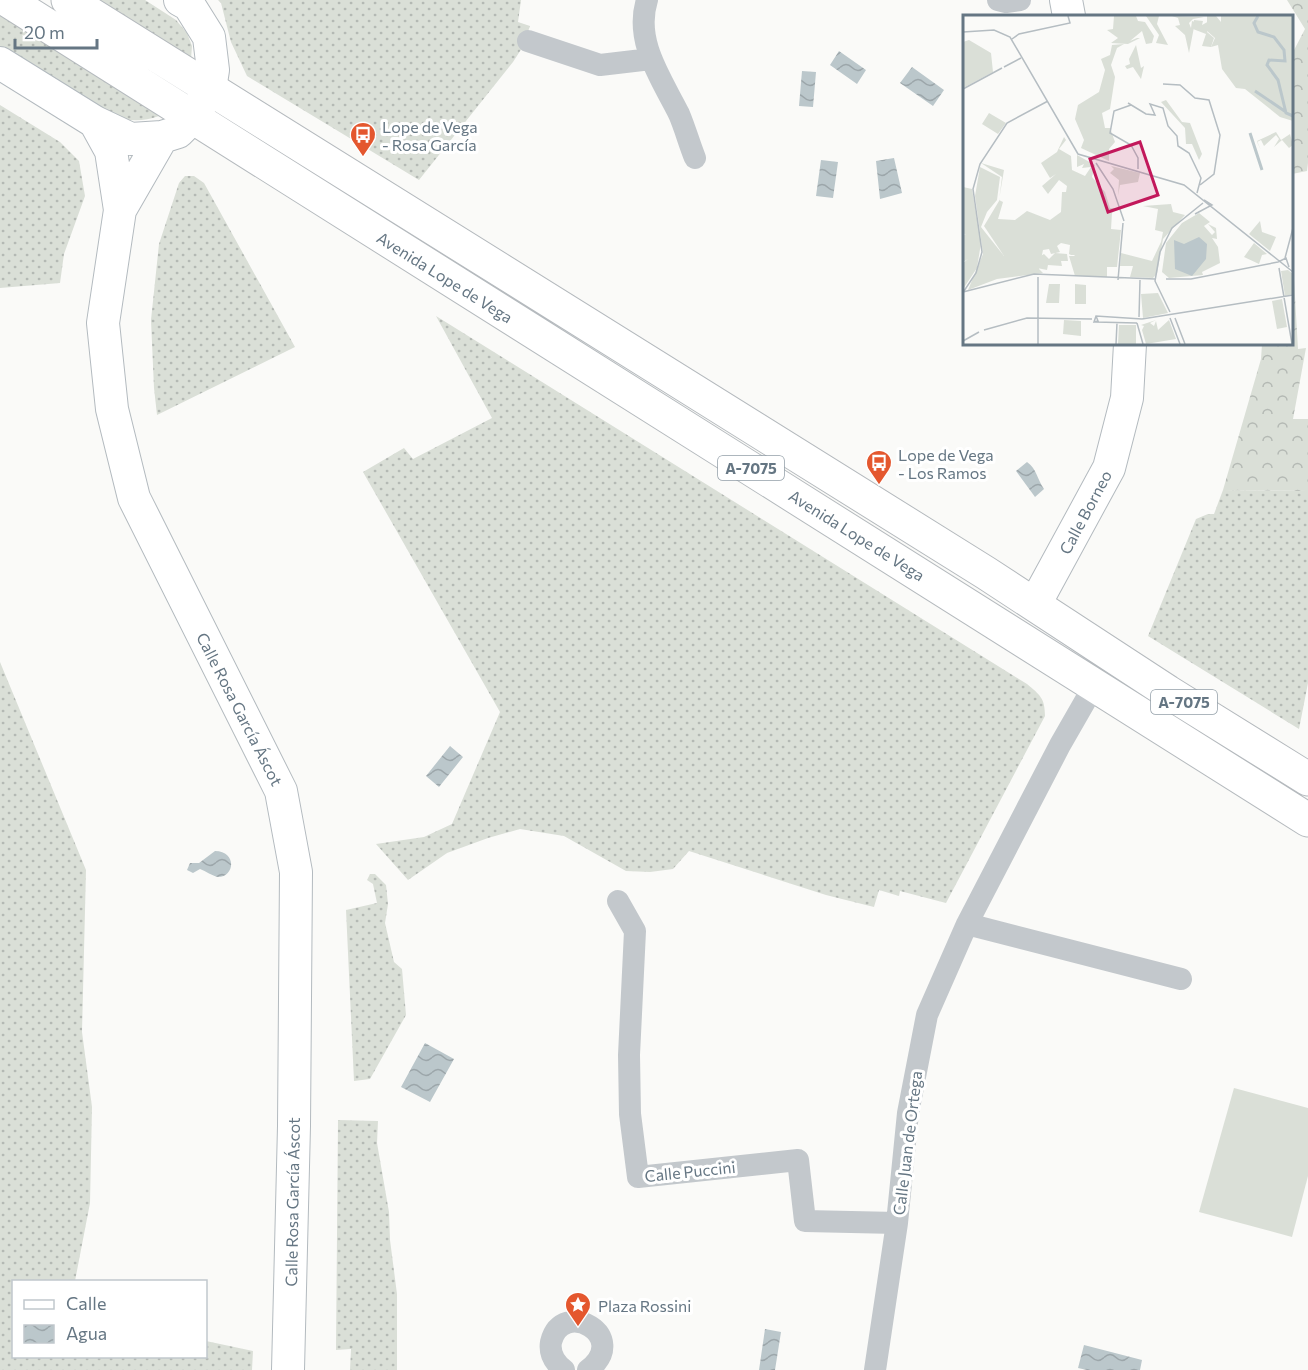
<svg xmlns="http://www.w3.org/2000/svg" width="1308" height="1370" font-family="Commissioner,sans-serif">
<defs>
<pattern id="grass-dots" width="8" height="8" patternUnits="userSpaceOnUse" patternTransform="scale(1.5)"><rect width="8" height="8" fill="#dadfd7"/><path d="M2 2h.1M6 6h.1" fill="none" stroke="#b4b9b4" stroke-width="1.8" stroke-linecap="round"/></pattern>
<pattern id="forest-crowns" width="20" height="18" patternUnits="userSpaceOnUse" patternTransform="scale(1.5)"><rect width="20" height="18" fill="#dadfd7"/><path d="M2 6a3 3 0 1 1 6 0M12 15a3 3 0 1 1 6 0" fill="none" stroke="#b4b9b4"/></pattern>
<pattern id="water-waves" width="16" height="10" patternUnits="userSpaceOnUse" patternTransform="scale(1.5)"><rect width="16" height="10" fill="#bbc7cb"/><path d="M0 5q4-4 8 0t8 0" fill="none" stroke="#9ca6aa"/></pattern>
</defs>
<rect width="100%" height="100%" fill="#fafaf8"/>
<path fill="url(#grass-dots)" d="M 99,0 L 145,0 L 176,20 L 187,33 L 192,46 L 191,59 Z
M 218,0 L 521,0 L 518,22 L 530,26 L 522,48 L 513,62 L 419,180 L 247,76 L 231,42 L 221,3 Z
M 0,15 L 159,116 C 142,122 130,121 113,117 L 0,46 Z
M 0,105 L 60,142 L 79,161 L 85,196 L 64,254 L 60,283 L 0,288 Z
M 185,176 L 194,176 L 204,183 L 295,347 L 157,415 L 154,388 L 151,320 L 159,244 L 179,183 Z
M 436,316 L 1027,684 C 1040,695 1045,698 1045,716 L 946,903 L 900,891 L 899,896 L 879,890 L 874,907 L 826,895 L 689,851 L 673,869 L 650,872 L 626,871 L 564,836 L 520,829 L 488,838 L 447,853 L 408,880 L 376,844 L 424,837 L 452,824 L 500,712 L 363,472 L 404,448 L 413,459 L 492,418 Z
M 1223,490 L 1308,491 L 1308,683 L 1299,729 L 1148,636 L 1196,519 L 1208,514 L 1214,514 Z
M 0,662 L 86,870 L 82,1032 L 92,1107 L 90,1203 L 75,1281 L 14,1282 L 14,1356 L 206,1356 L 206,1341 L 253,1351 L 252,1370 L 0,1370 Z
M 370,874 L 375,874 L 386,885 L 388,904 L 385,923 L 394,962 L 402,969 L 406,1015 L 370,1079 L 354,1081 L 346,910 L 377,903 L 373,884 L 367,880 Z
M 338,1120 L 378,1121 L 377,1143 L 389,1212 L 390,1240 L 397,1294 L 397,1370 L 350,1370 L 351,1349 L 336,1350 Z"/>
<path fill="url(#forest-crowns)" d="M 1287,0 L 1308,0 L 1308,163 L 1307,171 L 1292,174 L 1292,54 L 1305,29 Z
M 1293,262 L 1298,349 L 1306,348 L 1293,419 L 1308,419 L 1308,491 L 1223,490 L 1261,359 L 1262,344 L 1292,344 L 1292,263 Z"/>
<path fill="#dadfd7" d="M 1234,1088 L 1308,1108 L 1308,1176 L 1292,1237 L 1199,1212 Z"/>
<path fill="url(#water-waves)" d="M 839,51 L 866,70 L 857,84 L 830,65 Z
M 912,67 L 944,90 L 933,106 L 900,83 Z
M 802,71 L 816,72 L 813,107 L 799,106 Z
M 894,158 L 902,193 L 880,199 L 876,161 Z
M 821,160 L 838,162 L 833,198 L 816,196 Z
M 1027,462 C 1037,469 1037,479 1044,489 L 1035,497 L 1016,471 Z
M 450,746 L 463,757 L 439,787 L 426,776 Z
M 215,851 C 237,851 235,877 218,877 C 212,876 206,871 200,869 L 193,873 L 187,870 L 190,863 L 199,863 Z
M 425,1043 L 454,1059 L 430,1102 L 401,1087 Z
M 765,1329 L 781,1332 L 775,1370 L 759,1370 Z
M 1084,1345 L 1142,1360 L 1140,1370 L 1087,1370 L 1078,1368 Z"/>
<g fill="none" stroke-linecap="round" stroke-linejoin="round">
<defs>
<path id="secondary" d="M 1066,0 L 1069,16
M 0,63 L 95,122 L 131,139 L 162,137 L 178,132 L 192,118 L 210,89 L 213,70 L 209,37 L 189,5 L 180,0
M 95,122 L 111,151 L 120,210 L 103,323 L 112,409 L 134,498 L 281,791 L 296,872 L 294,1126 L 288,1370
M 120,210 L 162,137
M 1035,604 L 1109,468 L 1127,398 L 1130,344"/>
<path id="primary" d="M 7,0 L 1308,820
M 68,0 L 986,573 L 1168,692 L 1308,779"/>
</defs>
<use href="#secondary" stroke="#b3babf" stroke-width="34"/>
<use href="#primary" stroke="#b5babe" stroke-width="35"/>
<path stroke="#c3c8cc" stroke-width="22" d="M 647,0 C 634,41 661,78 679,114 C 685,128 689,143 695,158
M 998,0 L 1006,2 L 1020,0
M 528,41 L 600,65 L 651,59
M 618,901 L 635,931 L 629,1055 L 630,1114 L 638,1177 L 798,1160 L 805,1221 L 897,1223
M 967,924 L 1181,979
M 564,1370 C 555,1363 549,1354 551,1342 C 562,1297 632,1336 588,1370
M 875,1370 L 897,1223 L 908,1113 L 927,1015 L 967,924 L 1060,745 L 1095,684"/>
<use href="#secondary" stroke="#fff" stroke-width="32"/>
<use href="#primary" stroke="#fff" stroke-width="33"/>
</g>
<defs>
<symbol id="bus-pin" viewBox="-11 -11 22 30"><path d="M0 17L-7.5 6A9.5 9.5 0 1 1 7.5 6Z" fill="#e4572e" stroke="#fff"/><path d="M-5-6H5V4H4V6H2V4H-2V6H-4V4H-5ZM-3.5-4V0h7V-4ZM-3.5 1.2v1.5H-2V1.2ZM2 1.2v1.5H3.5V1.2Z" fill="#fff"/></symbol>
<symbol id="sight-pin" viewBox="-11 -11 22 30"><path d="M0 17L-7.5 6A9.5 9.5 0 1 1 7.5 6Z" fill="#e4572e" stroke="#fff"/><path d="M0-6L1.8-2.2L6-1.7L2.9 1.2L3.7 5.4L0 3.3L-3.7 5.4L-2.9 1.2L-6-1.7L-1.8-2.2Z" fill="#fff"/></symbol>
</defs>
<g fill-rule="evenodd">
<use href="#bus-pin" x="348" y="120" width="30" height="40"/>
<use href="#bus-pin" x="864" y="448" width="30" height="40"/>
<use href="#sight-pin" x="563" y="1290" width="30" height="40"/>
</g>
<g text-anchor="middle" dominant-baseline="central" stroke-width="6" stroke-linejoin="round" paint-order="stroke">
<g fill="#fff" stroke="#939fa8" stroke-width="1.5">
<rect x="718" y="456" width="66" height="24" rx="4.5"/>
<rect x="1151" y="690" width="66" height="24" rx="4.5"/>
</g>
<g font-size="15" font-weight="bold" fill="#657683">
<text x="751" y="468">A-7075</text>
<text x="1184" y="702">A-7075</text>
</g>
<g font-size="16" fill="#657683" stroke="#fff" text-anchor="start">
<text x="382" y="126">Lope de Vega<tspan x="382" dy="18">- Rosa García</tspan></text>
<text x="898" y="454">Lope de Vega<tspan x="898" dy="18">- Los Ramos</tspan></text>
<text x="598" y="1305">Plaza Rossini</text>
</g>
<g font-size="16" fill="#657683" stroke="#fff">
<text transform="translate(445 277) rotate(32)">Avenida Lope de Vega</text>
<text transform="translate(1085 512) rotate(-62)">Calle Borneo</text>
<text transform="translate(857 535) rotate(32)">Avenida Lope de Vega</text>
<text transform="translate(240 709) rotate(63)">Calle Rosa García Áscot</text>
<text transform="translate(907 1143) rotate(-83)">Calle Juan de Ortega</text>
<text transform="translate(690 1171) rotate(-6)">Calle Puccini</text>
<text transform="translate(292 1202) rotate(-89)">Calle Rosa García Áscot</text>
</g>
</g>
<g transform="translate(963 15)">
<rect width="330" height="330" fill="#fafaf8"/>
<path d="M 151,1 L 173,1 L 175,6 L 182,7 L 191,21 L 189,28 L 183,29 L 179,16 L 167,26 L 174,23 L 177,23 L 165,29 L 148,28 L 155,23 L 144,15 L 150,14 ZM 183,1 L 196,1 L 194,9 L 205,30 L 193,28 L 196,20 ZM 209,1 L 241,2 L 230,4 L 226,8 L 228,13 L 229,6 L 232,7 L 226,38 L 222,20 L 212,11 L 217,10 L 215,3 ZM 244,1 L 253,1 L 258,7 L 258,1 L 330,1 L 330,106 L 317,102 L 282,74 L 273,73 L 259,54 L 255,30 L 248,32 L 252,23 L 244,16 ZM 161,29 L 154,33 L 148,50 L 152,62 L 147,94 L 139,98 L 142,113 L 147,113 L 152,127 L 146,134 L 146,146 L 118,133 L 121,125 L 112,104 L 115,90 L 136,77 L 142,55 L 138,44 L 147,40 L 149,30 ZM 173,30 L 178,53 L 181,51 L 178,64 L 170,52 L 164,54 L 162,51 L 167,49 L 166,44 ZM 313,117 L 318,125 L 327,119 L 330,130 L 326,133 L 319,125 L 311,132 L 316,124 L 313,120 L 301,131 L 298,125 L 294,127 L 298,135 L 294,126 ZM 101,122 L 103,125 L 96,134 L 108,141 L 109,155 L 122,161 L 128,152 L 119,153 L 121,149 L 114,152 L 114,140 L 132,150 L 129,162 L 142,177 L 147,193 L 155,193 L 149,198 L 148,214 L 158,215 L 154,252 L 144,252 L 144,262 L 112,261 L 106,241 L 111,241 L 112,240 L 108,240 L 106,239 L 107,230 L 98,228 L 94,231 L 97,237 L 88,239 L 86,234 L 80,235 L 76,254 L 80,258 L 34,264 L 5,275 L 20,239 L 12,181 L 17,152 L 37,162 L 34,185 L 24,197 L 18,212 L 41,241 L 21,211 L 36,186 L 39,162 L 18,148 L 41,155 L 36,185 L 40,187 L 35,204 L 52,205 L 64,196 L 87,205 L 98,197 L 99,177 L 103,177 L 104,171 L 96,165 L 85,179 L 79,171 L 93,159 L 87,163 L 78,148 L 94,137 ZM 148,151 L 177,158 L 175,167 L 157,170 L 155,181 L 156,165 L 147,158 L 151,154 ZM 0,172 L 9,174 L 18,228 L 14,253 L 0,274 L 0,248 L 5,244 L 0,247 L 0,219 L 3,220 L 0,218 ZM 208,189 L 210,197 L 222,200 L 200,224 L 194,259 L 190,263 L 167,262 L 170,251 L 157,251 L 158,238 L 189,246 L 198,227 L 200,217 L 192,215 L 195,194 L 180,191 ZM 291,228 L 304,239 L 299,240 L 296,249 L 281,242 ZM 86,269 L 97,269 L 96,288 L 83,288 ZM 112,269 L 123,270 L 123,289 L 112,289 ZM 195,278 L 205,298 L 180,303 L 178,279 ZM 319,284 L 324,312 L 314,314 L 309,286 ZM 156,310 L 173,310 L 173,329 L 155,329 Z" fill="#dadfd7"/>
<path d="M 231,5 L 240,6 L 239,10 L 248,5 L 244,17 L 251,23 L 248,32 L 239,31 L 243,19 L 230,14 ZM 6,25 L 28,38 L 30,57 L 0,73 L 0,27 ZM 203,85 L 219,107 L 227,108 L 239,139 L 236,145 L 229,129 L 223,129 L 222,113 L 198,87 ZM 26,98 L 43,108 L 35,119 L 19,109 ZM 236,198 L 247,207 L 241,211 L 249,220 L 252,217 L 245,209 L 253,213 L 254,224 L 249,223 L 255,232 L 257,248 L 239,257 L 240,260 L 206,263 L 199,257 L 203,228 L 219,208 ZM 297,206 L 299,217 L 313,222 L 307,236 L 286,219 ZM 92,238 L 104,239 L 105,246 L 98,246 L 99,251 L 85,250 L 84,255 L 74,253 L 74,243 L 81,239 L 86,244 ZM 325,255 L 330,259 L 330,279 L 322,281 L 318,256 ZM 193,305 L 187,308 L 191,311 L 193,306 L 195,315 L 206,305 L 213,324 L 183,329 L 179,315 L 181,311 L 178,310 Z" fill="#dadfd7"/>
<path d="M 101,305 L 118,306 L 118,321 L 100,319 Z" fill="#dadfd7"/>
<path d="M 236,222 L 244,229 L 243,244 L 229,261 L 212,254 L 211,225 L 221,229 Z" fill="#bbc7cb"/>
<path fill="none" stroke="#bbc7cb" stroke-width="3" d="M 295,1 L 291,8 L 295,17 L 311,22 L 321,35 L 322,46 L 306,45 L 304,50 L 315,65 L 323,98 L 330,101M 292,76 L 323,97M 287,118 L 299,155"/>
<path fill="none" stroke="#b5bdc2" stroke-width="1.5" d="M 0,17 L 31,15 L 47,22 L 115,139 L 221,170 L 330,257M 49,24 L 56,19 L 107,8 L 105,1M 41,52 L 58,43M 200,69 L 217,70 L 232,83 L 246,85 L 257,120 L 251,159 L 237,170M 0,74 L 39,53M 165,88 L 183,99 L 192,100 L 187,89 L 200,93 L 205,111 L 214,121 L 215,131 L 226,138 L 238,163 L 234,178M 168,90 L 151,96 L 147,118 L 168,130 L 175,143 L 175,154M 133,148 L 150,174 L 161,206M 232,199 L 249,190 L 241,185M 322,243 L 330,213M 315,247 L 323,243 L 326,252M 316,253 L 329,329M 203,264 L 228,264 L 315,247M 155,265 L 160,208M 1,276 L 13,258 L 19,237 L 10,174 L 17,149 L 44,108 L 85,86M 0,277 L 71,259 L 192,264M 207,297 L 192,266 L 197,237 L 209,213 L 240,188M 133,301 L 135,306 L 131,307 L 133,301 L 179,304M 176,302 L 177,265M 207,303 L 217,329M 212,303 L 222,329M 179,304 L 330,280M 132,307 L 174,308M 174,308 L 180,329M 21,315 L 64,303 L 129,304M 0,326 L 16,317M 75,329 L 75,262M 153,329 L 154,308"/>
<path fill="#c2185b" fill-opacity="0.15" stroke="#c2185b" stroke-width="3" d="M 177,127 L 195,180 L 145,197 L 127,144 Z"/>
<rect width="330" height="330" fill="none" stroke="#657683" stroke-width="3"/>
</g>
<rect x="12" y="1280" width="195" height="78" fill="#ffffff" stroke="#c1c8cd" stroke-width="1.5"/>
<rect x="24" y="1300" width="30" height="9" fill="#ffffff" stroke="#c1c8cd" stroke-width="1.5"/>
<text x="66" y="1310" font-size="18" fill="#657683">Calle</text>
<rect x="24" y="1325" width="30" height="18" fill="url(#water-waves)" stroke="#c1c8cd" stroke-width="1.5"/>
<text x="66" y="1340" font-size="18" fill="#657683">Agua</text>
<path d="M15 39v9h82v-9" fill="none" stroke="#657683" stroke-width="3"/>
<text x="24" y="39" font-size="18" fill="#657683" stroke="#ffffff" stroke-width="4.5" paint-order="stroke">20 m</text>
</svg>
